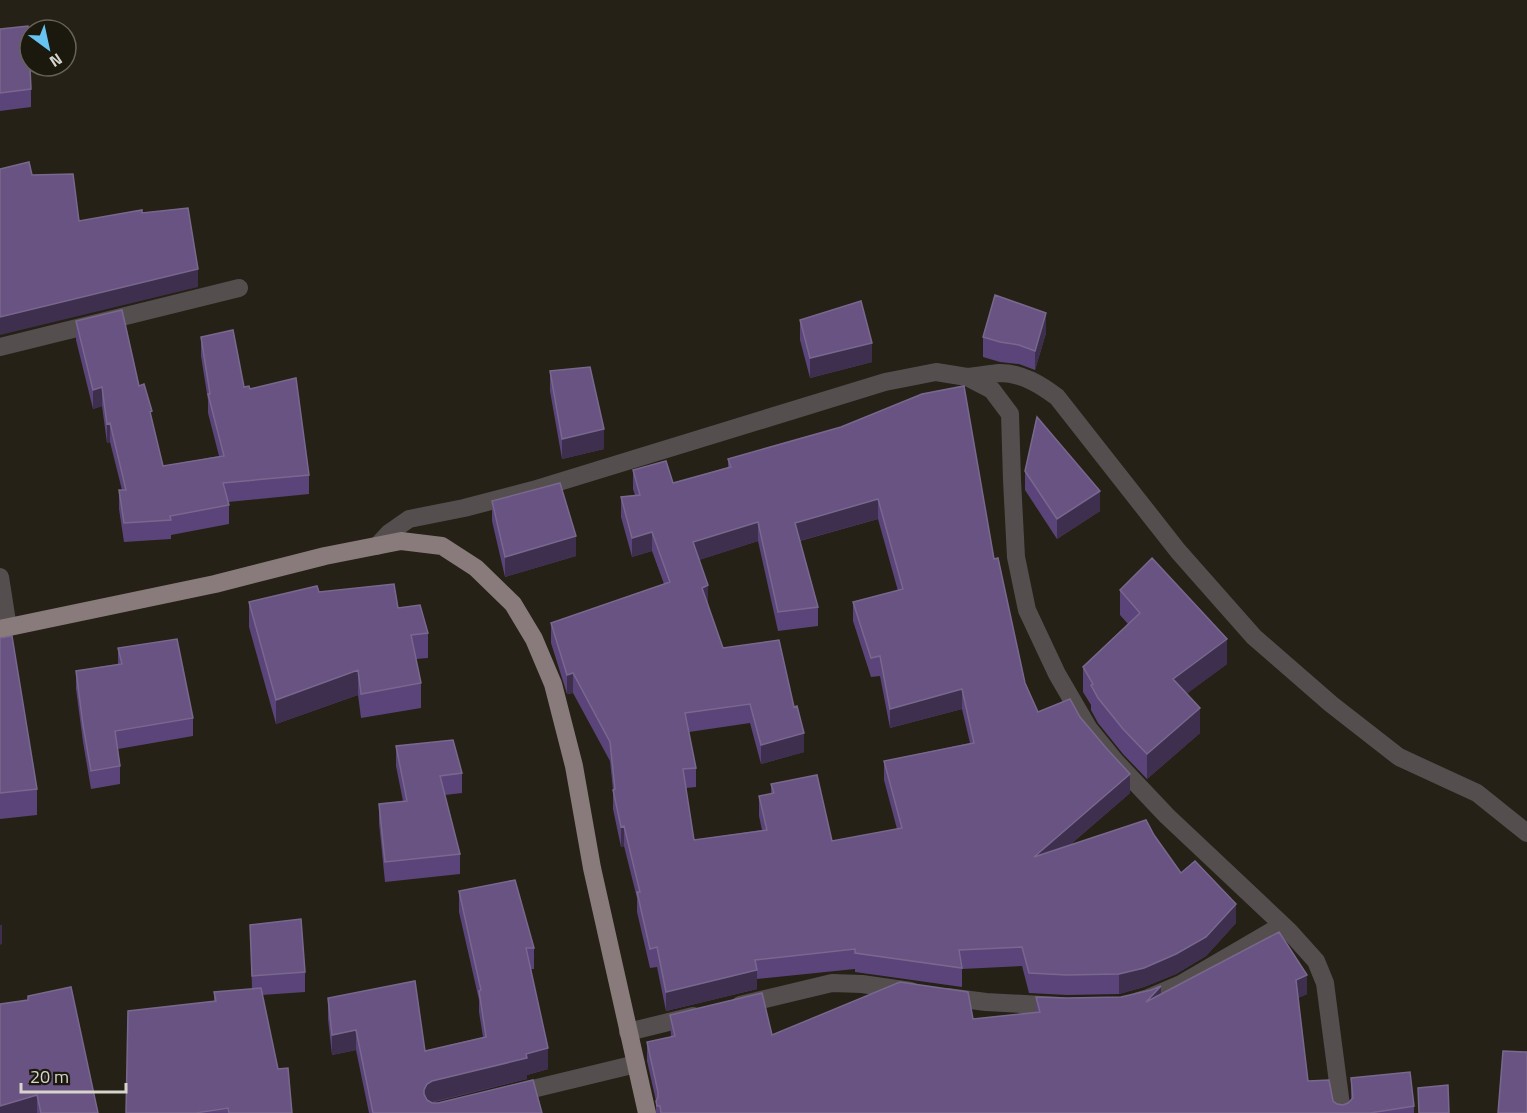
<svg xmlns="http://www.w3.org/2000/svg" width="1527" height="1113" font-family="'Titillium Web',sans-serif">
<rect width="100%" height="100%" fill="#252116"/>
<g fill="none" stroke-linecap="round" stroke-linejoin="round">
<path stroke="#554e4f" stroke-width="18" d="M 0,347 L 239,288
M 967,377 C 978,376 989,374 1000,373 C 1022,373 1041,385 1057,397 L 1178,551 L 1254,637 L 1331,704 L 1399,757 L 1477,793 L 1527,833
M 377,546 L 389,533 L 409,519 L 464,508 L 533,490 L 885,382 L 936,372 L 967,377 L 992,390 L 1010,414 L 1012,480 L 1016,557 L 1027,610 L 1057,674 L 1089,729 L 1115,761 L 1167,816 L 1289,931 L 1316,961 L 1325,983 L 1342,1113
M 0,577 L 8,628
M 947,997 L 986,1002 L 1060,1006
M 1138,1001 L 1148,998 L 1181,984 L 1282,925
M 740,1005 L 832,983 L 862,984 L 911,991
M 628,1032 L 693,1016
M 512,1094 L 636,1064"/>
<path stroke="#897b7b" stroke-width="18" d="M 0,629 L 215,584 L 325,556 L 401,541 L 442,546 L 476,568 L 513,604 L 534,639 L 553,684 L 574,766 L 592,868 L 647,1113"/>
</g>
<path fill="#5a4479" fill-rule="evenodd" d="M 0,29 L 31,89 L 31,107 L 0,111 Z
M 800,320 L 872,362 L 810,378 L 800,340 Z
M 76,321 L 139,386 L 152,423 L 163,466 L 219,456 L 208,413 L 208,400 L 201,356 L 201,337 L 244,387 L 250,389 L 309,475 L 309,494 L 228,502 L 229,505 L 229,524 L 171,535 L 171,539 L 124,542 L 119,509 L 119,490 L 122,490 L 110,442 L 107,443 L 102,406 L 93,409 L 76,340 Z
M 1046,333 L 1035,370 L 1019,364 L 1000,362 L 983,357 L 983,337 Z
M 550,371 L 604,449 L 562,459 L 550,391 Z
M 841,427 L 994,559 L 1025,683 L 1038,712 L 1080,717 L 1130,793 L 1071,844 L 1154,835 L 1181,873 L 1236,923 L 1206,956 L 1176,974 L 1144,987 L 1119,994 L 1067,995 L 1029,993 L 1022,966 L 962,969 L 962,987 L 855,972 L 855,969 L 757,979 L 757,989 L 666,1011 L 657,967 L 650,968 L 637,912 L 637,898 L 624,846 L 621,847 L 613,809 L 613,790 L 610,761 L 573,693 L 567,694 L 551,643 L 551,623 L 664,584 L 652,551 L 632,557 L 621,517 L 621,497 L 635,495 L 633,489 L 633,470 L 673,483 L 728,467 L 728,459 ZM 878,519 L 898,591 L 853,602 L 853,621 L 871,677 L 880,676 L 890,728 L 962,709 L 970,743 L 884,761 L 884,780 L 897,829 L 832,841 L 771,784 L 771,794 L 759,796 L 759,816 L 762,830 L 694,840 L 686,788 L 696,787 L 696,768 L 689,732 L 750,723 L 761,764 L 804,752 L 723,648 L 708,605 L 699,560 L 758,541 L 778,631 L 818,626 L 818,607 L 800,541 Z
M 1025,471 L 1100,511 L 1057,539 L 1025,490 Z
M 492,501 L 576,556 L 505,577 L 492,521 Z
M 1120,590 L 1227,664 L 1186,694 L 1200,733 L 1147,779 L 1123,754 L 1098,723 L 1091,710 L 1091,705 L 1083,692 L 1083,667 L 1128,624 L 1120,615 Z
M 319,592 L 398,608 L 428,633 L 428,658 L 416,659 L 421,683 L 421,708 L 361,718 L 358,695 L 276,724 L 249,627 L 249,602 Z
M 0,638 L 37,789 L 37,815 L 0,819 Z
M 118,648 L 193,718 L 193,736 L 118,749 L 120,766 L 120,784 L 91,789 L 83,742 L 76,689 L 76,671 L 118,664 Z
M 396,746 L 462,773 L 462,793 L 445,795 L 460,854 L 460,874 L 385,882 L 379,823 L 379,804 L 403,801 L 396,766 Z
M 459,891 L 534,948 L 534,969 L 531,969 L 548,1069 L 527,1075 L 527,1079 L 431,1103 L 542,1113 L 369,1113 L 356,1050 L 332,1055 L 328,1019 L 328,998 L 425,1051 L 483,1037 L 479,1012 L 479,1000 L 459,912 Z
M 250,925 L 305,972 L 305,992 L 262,995 L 278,1069 L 292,1113 L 126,1113 L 214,1001 L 214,992 L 252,989 Z
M 1161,994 L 1307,994 L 1298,998 L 1308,1081 L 1337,1104 L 1343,1105 L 1348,1103 L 1351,1099 L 1351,1078 L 1414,1106 L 1414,1113 L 656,1113 L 656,1101 L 647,1061 L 647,1042 L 671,1037 L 670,1015 L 772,1035 L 973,1019 L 1036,1012 L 1036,997 L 1067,998 L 1121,997 Z
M 28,996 L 98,1113 L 0,1113 L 28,1000 Z"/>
<path fill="#3f2f4e" d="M 198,269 L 198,287 L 0,335 L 0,317 Z
M 1046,313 L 1046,333 L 1035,370 L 1035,351 Z
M 872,343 L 872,362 L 810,378 L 810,358 Z
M 102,387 L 102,406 L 93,409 L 93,390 Z
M 110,423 L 110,442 L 107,443 L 107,424 Z
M 604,429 L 604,449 L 562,459 L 562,439 Z
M 1100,491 L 1100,511 L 1057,539 L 1057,519 Z
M 878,499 L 878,519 L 795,542 L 795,523 Z
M 758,522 L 758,541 L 693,562 L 693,542 Z
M 652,532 L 652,551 L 632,557 L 632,538 Z
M 576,536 L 576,556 L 505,577 L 505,557 Z
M 708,585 L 708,605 L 702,588 Z
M 1227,639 L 1227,664 L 1173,704 L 1173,679 Z
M 358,670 L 358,695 L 276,724 L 276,700 Z
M 573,673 L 573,693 L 567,694 L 567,675 Z
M 962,689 L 962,709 L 890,728 L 890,709 Z
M 1200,708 L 1200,733 L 1147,779 L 1147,754 Z
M 804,733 L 804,752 L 761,764 L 761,745 Z
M 1130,774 L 1130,793 L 1034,876 L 1034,857 Z
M 624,826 L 624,846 L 621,847 L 621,827 Z
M 1236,904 L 1236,923 L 1206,956 L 1176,974 L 1144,987 L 1119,994 L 1119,974 Z
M 0,925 L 2,925 L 2,944 L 0,945 Z
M 757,970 L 757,989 L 666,1011 L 666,992 Z
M 1307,975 L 1307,994 L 1296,999 L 1296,980 Z
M 1161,986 L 1161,1005 L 1146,1002 Z
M 356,1030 L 356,1050 L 332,1055 L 332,1035 Z
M 548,1048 L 548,1069 L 527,1075 L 527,1079 L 432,1102 L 427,1105 L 424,1110 L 424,1090 L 427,1084 L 432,1081 Z
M 37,1095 L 37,1113 L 0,1113 L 0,1106 Z"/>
<path fill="#685382" stroke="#79688e" stroke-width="1.5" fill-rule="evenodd" d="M 28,26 L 31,89 L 0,93 L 0,29 Z
M 29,162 L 32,175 L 73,174 L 79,221 L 142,210 L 142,213 L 188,208 L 198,269 L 0,317 L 0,169 Z
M 995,295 L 1046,313 L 1035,351 L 1019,345 L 1000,342 L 983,337 Z
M 861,301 L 872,343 L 810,358 L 800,320 Z
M 122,310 L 139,386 L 144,384 L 152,411 L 150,412 L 163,466 L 224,456 L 208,394 L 210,394 L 201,337 L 233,330 L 244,387 L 249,386 L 250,389 L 296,378 L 309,475 L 223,483 L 229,505 L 170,516 L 171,520 L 124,523 L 119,490 L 126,490 L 110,423 L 107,424 L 102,387 L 93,390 L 76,321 Z
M 590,367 L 604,429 L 562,439 L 550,371 Z
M 964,386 L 994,559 L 998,558 L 1025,683 L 1038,712 L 1070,699 L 1080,717 L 1107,749 L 1130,774 L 1034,857 L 1146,820 L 1154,835 L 1181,873 L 1195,861 L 1236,904 L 1206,937 L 1176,954 L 1144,968 L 1119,974 L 1067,975 L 1029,973 L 1022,947 L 959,950 L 962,968 L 855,953 L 855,949 L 755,960 L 757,970 L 666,992 L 657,947 L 650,949 L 637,892 L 640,892 L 624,826 L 621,827 L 613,790 L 615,789 L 610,742 L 573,673 L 567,675 L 551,623 L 670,582 L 652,532 L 632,538 L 621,497 L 640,495 L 633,470 L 666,461 L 673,483 L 731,467 L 728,459 L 841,427 L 922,394 ZM 878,499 L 903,589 L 853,602 L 871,658 L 880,656 L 890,709 L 962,689 L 974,743 L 884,761 L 902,828 L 832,841 L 817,775 L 771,784 L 774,793 L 759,796 L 767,830 L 694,840 L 683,769 L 696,768 L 685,713 L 750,704 L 761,745 L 804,733 L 797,706 L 794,707 L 779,640 L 723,648 L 702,588 L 708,585 L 693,542 L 758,522 L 778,612 L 818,607 L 795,523 Z
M 1037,417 L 1100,491 L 1057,519 L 1025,471 Z
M 560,483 L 576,536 L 505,557 L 492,501 Z
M 1152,558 L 1227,639 L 1173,679 L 1200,708 L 1147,754 L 1123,729 L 1098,698 L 1091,685 L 1093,684 L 1083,667 L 1140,613 L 1120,590 Z
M 394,584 L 398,608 L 420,605 L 428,633 L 411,635 L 421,683 L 361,694 L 358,670 L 276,700 L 249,602 L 317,586 L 319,592 Z
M 12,636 L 37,789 L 0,793 L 0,638 Z
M 177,639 L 193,718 L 115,731 L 120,766 L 91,771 L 83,725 L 76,671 L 122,664 L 118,648 Z
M 453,740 L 462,773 L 440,776 L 460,854 L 385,862 L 379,804 L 407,801 L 396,746 Z
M 515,880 L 534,948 L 526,948 L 548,1048 L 526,1054 L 527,1058 L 432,1081 L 427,1084 L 424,1090 L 424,1094 L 427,1100 L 432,1103 L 438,1103 L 533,1080 L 542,1113 L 373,1113 L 356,1030 L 332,1035 L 328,998 L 415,981 L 425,1051 L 486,1037 L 479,991 L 481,990 L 459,891 Z
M 301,919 L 305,972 L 252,976 L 250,925 Z
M 1279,932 L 1307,975 L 1296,980 L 1308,1081 L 1329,1080 L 1333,1101 L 1337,1104 L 1343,1105 L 1348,1103 L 1353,1098 L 1351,1078 L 1410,1072 L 1414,1106 L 1370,1113 L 661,1113 L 660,1106 L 657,1106 L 656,1101 L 658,1097 L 658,1092 L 647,1042 L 675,1036 L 670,1015 L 762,993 L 772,1035 L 900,982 L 968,992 L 973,1019 L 1040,1012 L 1036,997 L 1067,998 L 1121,997 L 1151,990 L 1161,986 L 1146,1002 Z
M 71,987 L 98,1113 L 41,1113 L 37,1095 L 0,1106 L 0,1004 L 28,1000 L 28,996 Z
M 261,988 L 278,1069 L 288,1068 L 292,1113 L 229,1113 L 228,1108 L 196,1113 L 126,1113 L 128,1011 L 216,1001 L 214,992 Z
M 1503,1051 L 1527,1052 L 1527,1113 L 1498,1113 Z
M 1448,1085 L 1449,1113 L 1419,1113 L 1418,1088 Z"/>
<g transform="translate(48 48) rotate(147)"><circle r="28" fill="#1b180d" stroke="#66635a" stroke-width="1.5"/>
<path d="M0-4.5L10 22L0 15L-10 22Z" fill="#67c4f0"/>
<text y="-9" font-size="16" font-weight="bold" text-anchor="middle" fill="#d7d4cd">N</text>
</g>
<path d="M21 1083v9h105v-9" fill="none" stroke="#d7d4cd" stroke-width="3"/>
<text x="30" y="1083" font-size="18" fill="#d7d4cd" stroke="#1b180d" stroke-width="4.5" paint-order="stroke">20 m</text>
</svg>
